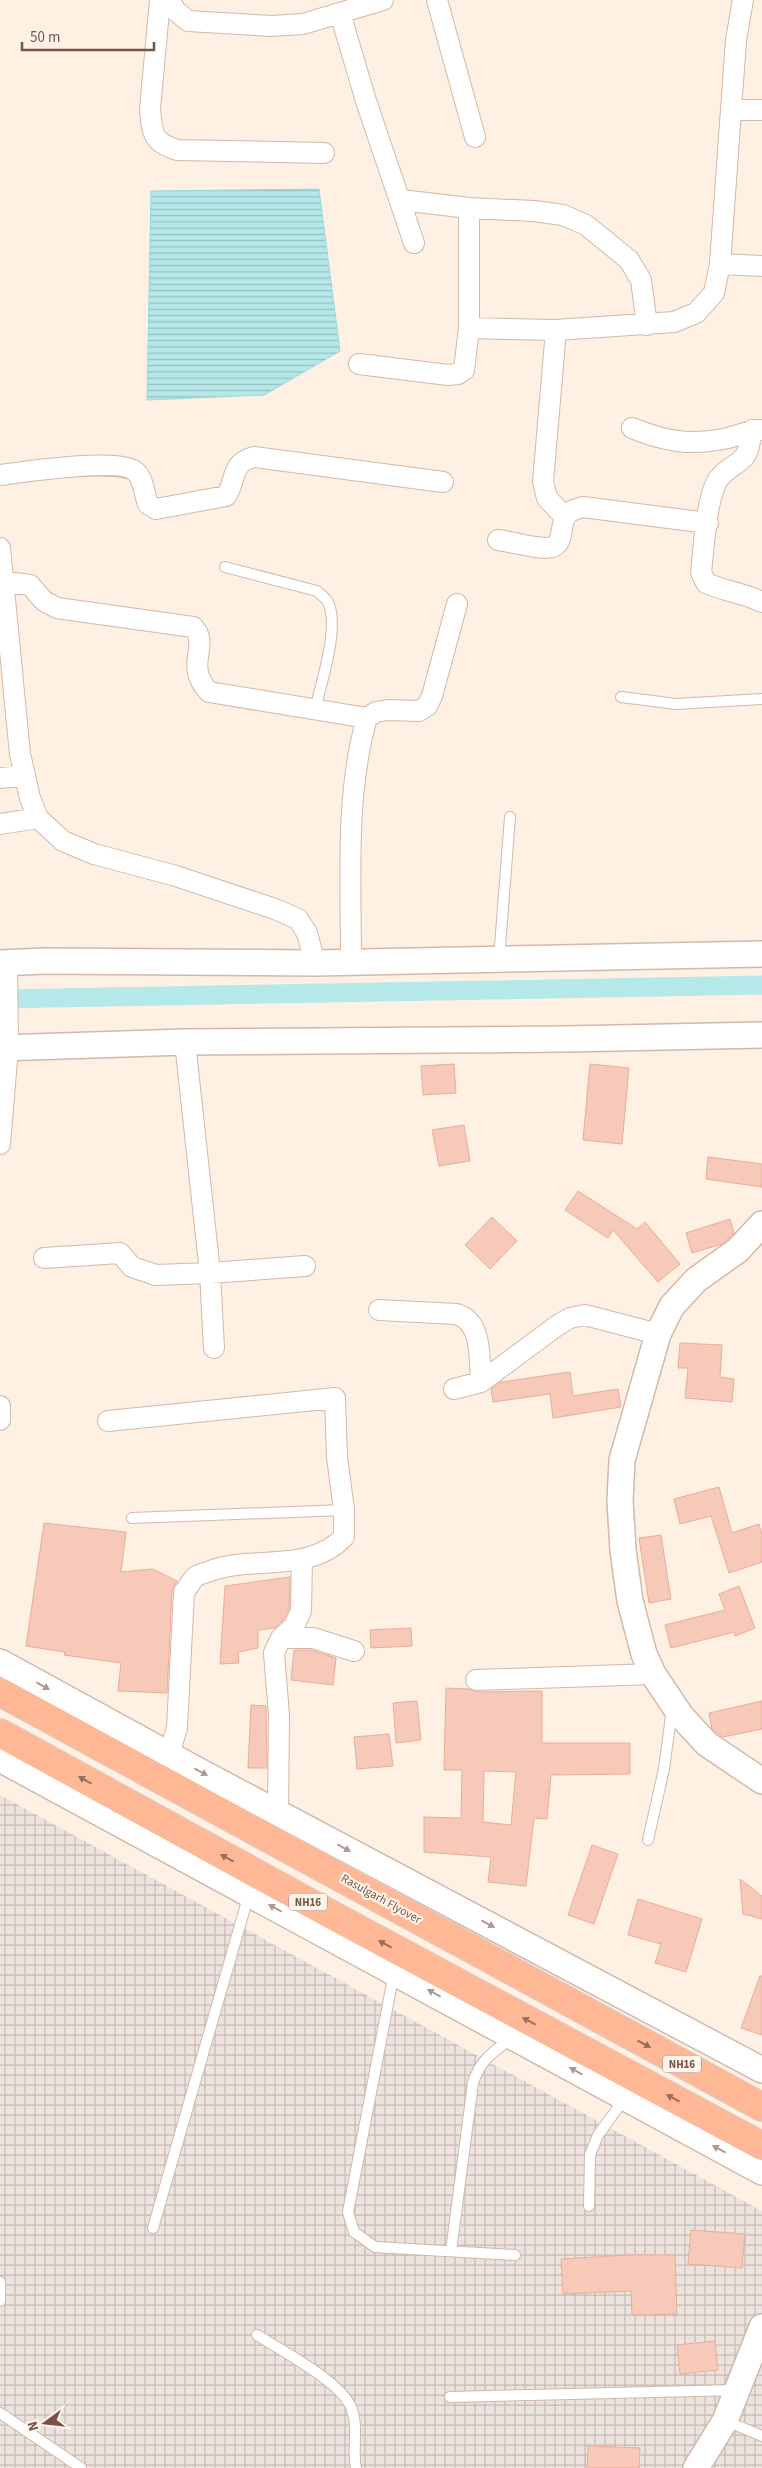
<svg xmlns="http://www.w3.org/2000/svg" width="762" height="2468" font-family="'Source Sans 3',sans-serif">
<defs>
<pattern id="industrial-grid" width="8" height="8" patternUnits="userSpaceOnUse" patternTransform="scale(1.25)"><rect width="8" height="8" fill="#ede3de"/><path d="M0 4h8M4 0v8" fill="none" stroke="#c5bbb6"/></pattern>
<pattern id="water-rules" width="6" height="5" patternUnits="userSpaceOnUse" patternTransform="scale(1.25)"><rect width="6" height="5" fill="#b5e8e9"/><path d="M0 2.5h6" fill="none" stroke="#98bfbf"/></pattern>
</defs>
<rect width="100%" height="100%" fill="#fef0e3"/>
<path fill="url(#industrial-grid)" d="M 0,1795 L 762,2211 L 762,2468 L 0,2468 Z"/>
<path fill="url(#water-rules)" stroke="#9bd9dc" d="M 319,189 L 340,351 L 264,395 L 147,400 L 151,191 Z"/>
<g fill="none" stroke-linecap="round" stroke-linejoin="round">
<path stroke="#b5e8e9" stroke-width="19" d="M 0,999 L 762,985"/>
</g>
<path fill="#f6c9b8" stroke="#eaad97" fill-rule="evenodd" d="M 454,1064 L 456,1093 L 423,1095 L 421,1066 Z
M 590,1064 L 629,1068 L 622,1144 L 583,1140 Z
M 464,1125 L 470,1161 L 439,1166 L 432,1130 Z
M 708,1157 L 762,1164 L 762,1187 L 706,1179 Z
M 578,1191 L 637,1229 L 645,1222 L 680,1264 L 658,1282 L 613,1230 L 608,1238 L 565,1210 Z
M 492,1217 L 517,1241 L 490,1269 L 465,1245 Z
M 730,1219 L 734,1233 L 728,1239 L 722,1244 L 692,1253 L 686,1233 Z
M 680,1343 L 722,1345 L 720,1377 L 734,1379 L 732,1402 L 685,1398 L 688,1368 L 678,1368 Z
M 570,1372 L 573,1396 L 618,1389 L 621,1407 L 553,1418 L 550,1394 L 493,1402 L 491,1389 L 501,1382 Z
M 719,1487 L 732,1533 L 759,1524 L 762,1535 L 762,1562 L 729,1573 L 711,1516 L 680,1524 L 674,1499 Z
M 44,1523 L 126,1532 L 121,1572 L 153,1569 L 177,1581 L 172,1591 L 167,1693 L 118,1691 L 121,1663 L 64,1655 L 65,1652 L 26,1646 Z
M 661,1535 L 671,1599 L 649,1603 L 639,1538 Z
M 290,1577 L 289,1608 L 284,1619 L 275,1628 L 258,1630 L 258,1648 L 238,1652 L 239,1663 L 220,1664 L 225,1586 Z
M 739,1586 L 755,1628 L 735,1636 L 734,1632 L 671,1648 L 665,1625 L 725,1610 L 719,1594 Z
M 411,1628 L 412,1646 L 371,1648 L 370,1630 Z
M 294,1650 L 311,1650 L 336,1658 L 333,1685 L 291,1680 Z
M 446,1688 L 469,1689 L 476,1692 L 542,1691 L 542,1743 L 630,1743 L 630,1774 L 551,1775 L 547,1819 L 534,1818 L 526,1886 L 488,1882 L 491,1857 L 424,1852 L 424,1817 L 461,1818 L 462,1770 L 444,1770 ZM 484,1771 L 516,1772 L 511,1825 L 483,1822 Z
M 417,1701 L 421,1740 L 396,1743 L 393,1703 Z
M 762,1701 L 762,1729 L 723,1737 L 712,1729 L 709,1713 Z
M 251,1705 L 266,1706 L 267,1768 L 248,1768 Z
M 389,1734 L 393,1766 L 357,1769 L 354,1737 Z
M 592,1845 L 618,1854 L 594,1924 L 568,1915 Z
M 740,1879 L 762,1896 L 762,1919 L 743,1914 Z
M 638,1899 L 702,1919 L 686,1972 L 655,1963 L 661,1944 L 628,1935 Z
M 760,1976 L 762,1976 L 762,2035 L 741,2028 Z
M 691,2230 L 745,2234 L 742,2268 L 688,2264 Z
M 630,2255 L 675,2255 L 677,2314 L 632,2315 L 631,2291 L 563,2294 L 561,2259 Z
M 715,2341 L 718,2370 L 680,2374 L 677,2345 Z
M 588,2446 L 640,2448 L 639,2468 L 587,2468 Z"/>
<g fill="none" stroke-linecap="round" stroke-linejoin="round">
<defs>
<path id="service" d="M 225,567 L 317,591 C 321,595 326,598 328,602 C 340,628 321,682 315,710
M 621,697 L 676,704 L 762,699
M 499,959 L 510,817
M 132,1518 L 344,1510
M 648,1840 L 664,1769 L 672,1709
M 394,1973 L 348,2212 L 354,2232 L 375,2247 L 515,2255
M 589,2206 L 590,2155 L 598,2135 L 625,2098
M 153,2228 L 249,1894
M 451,2251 L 473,2083 C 480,2060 493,2052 512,2038
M 0,2282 L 0,2301
M 257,2335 C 282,2351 340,2381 351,2407 C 359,2426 352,2448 356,2468
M 450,2397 L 737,2390
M 0,2413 L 81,2468
M 726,2421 L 762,2436"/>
<path id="minor" d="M 160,0 L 150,109 C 152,133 152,142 177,150 L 324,153
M 169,0 L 176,11 L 188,21 L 271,26 L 303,24 L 383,0
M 437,0 L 475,137
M 340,13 L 366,101 L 414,243
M 731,110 L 762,110
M 401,200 L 469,208 L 534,211 L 563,215 L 586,225 L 629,260 L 641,280 L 647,325
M 720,264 L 762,266
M 469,328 L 556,330 L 674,322 L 696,313 L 714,293 L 720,264 L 736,40 L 743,0
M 556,330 L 543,482 L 547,498 L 565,517
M 359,364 L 448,375 L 458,374 L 464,370 L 469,328 L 469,208
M 632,428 C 666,442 691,446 728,438 C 740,435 749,430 762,430
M 752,430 C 750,438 750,449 745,456 C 737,466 724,469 717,481 C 706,502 704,547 701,572 L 706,583 C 724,591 744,593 762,602
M 0,475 C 23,472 121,457 136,472 C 144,480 144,494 148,504 L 156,509 L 226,496 C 237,480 230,463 254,457 L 443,482
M 498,540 C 513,542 529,547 545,548 C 567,548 558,528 566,516 C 570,510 577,509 583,507 L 708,523
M 0,548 L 20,754 L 30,798 L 38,818 L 63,841 L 94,854 L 176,876 L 275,909 L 298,919 L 307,933 L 315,963
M 0,581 L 30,585 L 44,601 L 57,608 L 193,627 C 211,644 183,665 209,692 L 367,718
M 0,778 L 25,776
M 0,824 L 38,818
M 351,962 C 351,883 345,793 367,718 L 376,712 L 388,710 L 419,711 L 427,706 L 432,696 L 457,604
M 0,1144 L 8,1048 L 7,962
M 44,1258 L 120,1253 L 132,1267 L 156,1275 L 210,1273 L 185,1042
M 379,1310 L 456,1314 C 483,1321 479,1359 481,1382
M 214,1348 L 210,1273 L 305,1266
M 454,1389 L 481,1382 L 558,1325 L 570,1318 L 585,1315 L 658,1334
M 0,1406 L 0,1420
M 108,1421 L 335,1398 L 337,1457 L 344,1510 L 344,1537 C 309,1574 253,1555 210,1571 C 205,1573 199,1574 195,1577 C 191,1581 188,1588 184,1592 L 177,1728 L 169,1754
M 281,1638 L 313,1638 L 354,1651
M 476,1680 L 653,1674
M 278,1813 L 279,1715 L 274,1653 L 281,1638 L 294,1626 L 301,1611 L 302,1559"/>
<path id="tertiary" d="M 0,963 L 45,961 L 315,963 L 762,954
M 0,1048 L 185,1042 L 566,1039 L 762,1035
M 762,1224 L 738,1250 L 696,1280 L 672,1306 L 658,1334 L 622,1460 L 620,1501 L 623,1550 L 630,1601 L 644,1654 L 653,1674 L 681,1716 L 707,1744 L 762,1781
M 0,1662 L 199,1771 L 762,2070
M 0,1759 L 762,2172
M 696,2468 L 725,2421 L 762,2327"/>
<path id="trunk" d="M 0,1692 L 762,2107
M 0,1733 L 330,1914 L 762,2146"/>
</defs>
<use href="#service" stroke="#d2b8ab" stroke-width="12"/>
<use href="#minor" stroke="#d2b8ab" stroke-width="22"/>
<use href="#tertiary" stroke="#d2b8ab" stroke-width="28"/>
<use href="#trunk" stroke="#d9cfcb" stroke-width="30"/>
<use href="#service" stroke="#fff" stroke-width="10"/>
<use href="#minor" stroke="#fff" stroke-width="20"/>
<use href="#tertiary" stroke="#fff" stroke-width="25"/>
<use href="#trunk" stroke="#feb896" stroke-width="28"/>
</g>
<defs><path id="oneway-solid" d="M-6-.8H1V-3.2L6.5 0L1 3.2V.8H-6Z" transform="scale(1.25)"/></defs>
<g fill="#ae9791">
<use href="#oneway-solid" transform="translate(43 1686) rotate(29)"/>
<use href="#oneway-solid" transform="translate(201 1772) rotate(28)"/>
<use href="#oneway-solid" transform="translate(344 1848) rotate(28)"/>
<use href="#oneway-solid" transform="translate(275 1908) rotate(-152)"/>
<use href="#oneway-solid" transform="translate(488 1924) rotate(28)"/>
<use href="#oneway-solid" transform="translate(434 1993) rotate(-151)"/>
<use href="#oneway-solid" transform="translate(576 2071) rotate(-151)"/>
<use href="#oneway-solid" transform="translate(719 2149) rotate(-152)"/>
</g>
<g fill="#9a6c5b">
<use href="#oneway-solid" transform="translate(85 1780) rotate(-151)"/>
<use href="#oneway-solid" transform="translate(227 1858) rotate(-151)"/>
<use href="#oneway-solid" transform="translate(385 1944) rotate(-152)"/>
<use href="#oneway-solid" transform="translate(529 2021) rotate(-152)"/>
<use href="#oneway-solid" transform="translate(644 2044) rotate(28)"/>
<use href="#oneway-solid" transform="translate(673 2098) rotate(-152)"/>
</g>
<g text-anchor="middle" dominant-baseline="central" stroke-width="4.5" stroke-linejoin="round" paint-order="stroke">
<g fill="#fff5eb" stroke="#a08378" stroke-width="1">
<rect x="289" y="1893.5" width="38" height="17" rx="4"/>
<rect x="663" y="2055.5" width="38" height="17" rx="4"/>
</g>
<g font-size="11" font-weight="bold" fill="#785247">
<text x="308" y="1902">NH16</text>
<text x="682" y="2064">NH16</text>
</g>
<g font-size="12" fill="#785247" stroke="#fff5eb">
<text transform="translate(381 1899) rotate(29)">Rasulgarh Flyover</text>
</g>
</g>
<g transform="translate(45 2423) rotate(255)" stroke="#fff5eb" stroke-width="4" paint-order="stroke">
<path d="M0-4L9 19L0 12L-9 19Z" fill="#785247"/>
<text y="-8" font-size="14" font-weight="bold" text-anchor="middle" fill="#785247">N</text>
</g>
<path d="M22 42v8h132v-8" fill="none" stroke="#785247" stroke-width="2.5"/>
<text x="30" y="42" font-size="15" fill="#785247" stroke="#fff5eb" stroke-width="4" paint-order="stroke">50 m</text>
</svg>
